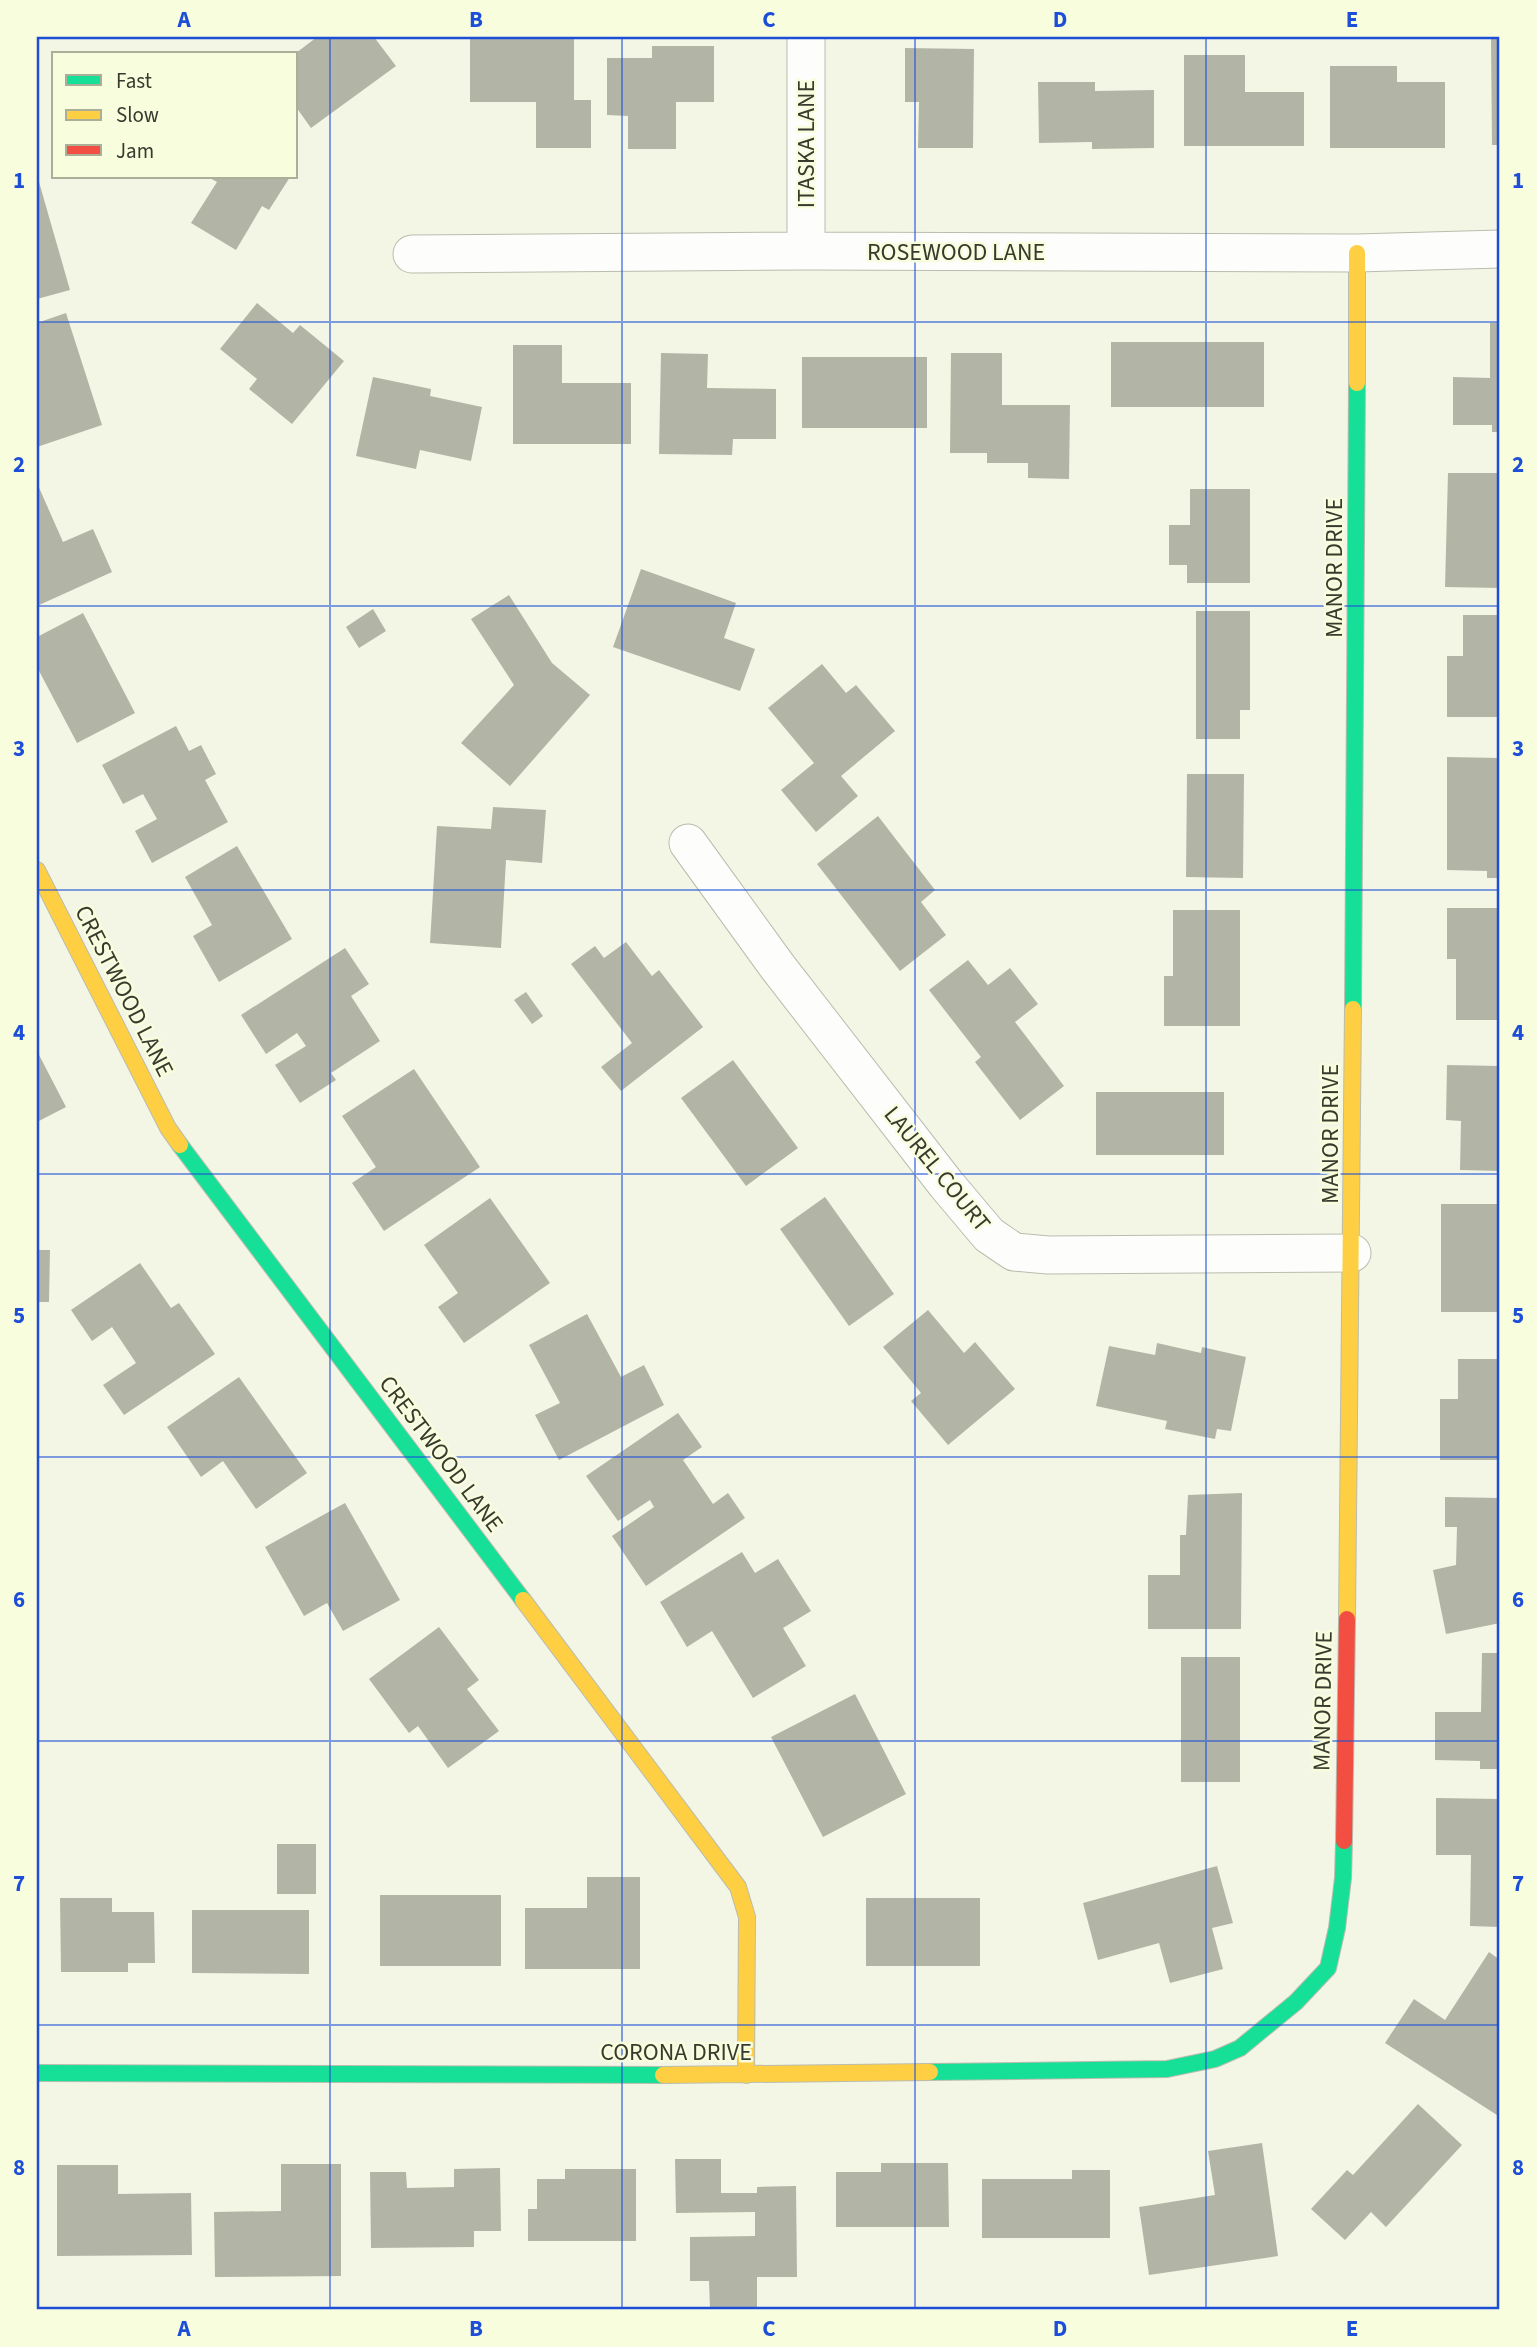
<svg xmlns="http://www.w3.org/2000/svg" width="1537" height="2347" font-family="'Source Sans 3',sans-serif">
<rect width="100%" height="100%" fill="#f3f6e4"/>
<path fill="#b2b5a5" d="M 317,37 L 374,37 L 396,66 L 311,128 L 296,107 L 296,53 Z
M 470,37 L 574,38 L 574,100 L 591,100 L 591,148 L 536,148 L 536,102 L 470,102 Z
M 1491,39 L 1500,39 L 1500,145 L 1492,145 Z
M 652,46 L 714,46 L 714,102 L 676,102 L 676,149 L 628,149 L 628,116 L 607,115 L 607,58 L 652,58 Z
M 905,48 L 974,49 L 973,148 L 918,148 L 919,102 L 905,102 Z
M 1184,55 L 1245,55 L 1245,92 L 1304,92 L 1304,146 L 1184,146 Z
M 1330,66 L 1397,66 L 1397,82 L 1445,82 L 1445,148 L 1330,148 Z
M 1038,82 L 1095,82 L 1095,91 L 1154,90 L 1154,148 L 1092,149 L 1092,142 L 1039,143 Z
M 208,177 L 290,177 L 269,210 L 262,206 L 236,250 L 191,223 L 217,182 Z
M 37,182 L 39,182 L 70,290 L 37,299 Z
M 257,303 L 293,333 L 300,325 L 344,361 L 292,424 L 249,389 L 257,379 L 220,349 Z
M 66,313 L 102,425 L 37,447 L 37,323 Z
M 1490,323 L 1500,323 L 1500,432 L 1492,432 L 1492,425 L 1453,425 L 1453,377 L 1490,378 Z
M 1111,342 L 1264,342 L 1264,407 L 1111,407 Z
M 513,345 L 562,345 L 562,383 L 631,383 L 631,444 L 513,444 Z
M 661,353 L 708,354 L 707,388 L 776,389 L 776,439 L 733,439 L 732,455 L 659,454 Z
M 951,353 L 1002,353 L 1002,405 L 1070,405 L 1069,479 L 1028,478 L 1028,463 L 987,463 L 987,453 L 950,453 Z
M 802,357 L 927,357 L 927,428 L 802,428 Z
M 373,377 L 431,389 L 430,396 L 482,407 L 471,461 L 420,450 L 416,469 L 356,456 Z
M 1448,473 L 1500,473 L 1500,588 L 1445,587 Z
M 37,483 L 63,542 L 93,529 L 112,572 L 37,606 Z
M 1190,489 L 1250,489 L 1250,583 L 1187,583 L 1187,565 L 1169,565 L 1169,525 L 1190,525 Z
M 641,569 L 736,603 L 724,638 L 755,649 L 740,691 L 613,647 Z
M 509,595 L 552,663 L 590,695 L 510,786 L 461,743 L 514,685 L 471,619 Z
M 373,609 L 386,631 L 359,648 L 346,627 Z
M 1196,611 L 1250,611 L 1250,710 L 1240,710 L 1240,739 L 1196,739 Z
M 83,613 L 135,713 L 77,743 L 37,667 L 37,637 Z
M 1463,615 L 1500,615 L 1500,717 L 1447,717 L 1447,656 L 1463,656 Z
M 822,664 L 846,693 L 856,685 L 895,731 L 841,776 L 858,796 L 816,832 L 781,790 L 814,763 L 768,708 Z
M 176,726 L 189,751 L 201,745 L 216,774 L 205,780 L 228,822 L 152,863 L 135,831 L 157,819 L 143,794 L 123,804 L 102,765 Z
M 1447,757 L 1500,758 L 1500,878 L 1487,878 L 1487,871 L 1447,870 Z
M 1187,774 L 1244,774 L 1243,878 L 1186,877 Z
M 493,807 L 546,810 L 542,863 L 506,860 L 501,948 L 430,943 L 437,826 L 491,829 Z
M 878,816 L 935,890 L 921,902 L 946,935 L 900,971 L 817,864 Z
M 237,846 L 292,939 L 219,982 L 193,936 L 212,925 L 185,877 Z
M 1447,908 L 1500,908 L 1500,1020 L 1456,1020 L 1456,959 L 1447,959 Z
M 1173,910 L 1240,910 L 1240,1026 L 1164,1026 L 1164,976 L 1173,976 Z
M 626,942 L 652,976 L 659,970 L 703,1027 L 621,1091 L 601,1067 L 632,1043 L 571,964 L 595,946 L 604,958 Z
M 345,948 L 369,984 L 351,996 L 380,1041 L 331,1073 L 336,1080 L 300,1103 L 275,1065 L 306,1046 L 297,1033 L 266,1054 L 241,1015 Z
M 968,960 L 988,985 L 1010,968 L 1038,1004 L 1015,1022 L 1064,1086 L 1020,1120 L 975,1062 L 981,1057 L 929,990 Z
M 526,992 L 543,1016 L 532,1024 L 514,1000 Z
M 37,1051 L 66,1107 L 37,1122 Z
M 733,1060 L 798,1148 L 746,1186 L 681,1098 Z
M 1447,1065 L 1500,1066 L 1500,1171 L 1460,1170 L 1461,1121 L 1446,1120 Z
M 414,1069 L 480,1167 L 384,1231 L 352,1183 L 376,1167 L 342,1116 Z
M 1096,1092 L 1224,1092 L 1224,1155 L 1096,1155 Z
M 825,1197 L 894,1294 L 849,1326 L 780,1229 Z
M 490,1198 L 550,1283 L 464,1343 L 438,1307 L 458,1293 L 424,1245 Z
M 1441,1204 L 1500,1204 L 1500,1312 L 1441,1312 Z
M 37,1250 L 50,1250 L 49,1302 L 37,1302 Z
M 140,1263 L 171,1308 L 179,1303 L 215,1354 L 124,1415 L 103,1385 L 136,1363 L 112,1327 L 92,1341 L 71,1310 Z
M 928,1310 L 964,1353 L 975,1342 L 1015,1389 L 948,1445 L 911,1401 L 921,1393 L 883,1347 Z
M 587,1314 L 621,1377 L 644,1365 L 664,1405 L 559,1460 L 535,1415 L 560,1403 L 529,1345 Z
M 1157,1343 L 1201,1353 L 1202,1347 L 1246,1357 L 1231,1431 L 1217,1429 L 1215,1439 L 1165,1429 L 1167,1421 L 1096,1406 L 1109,1346 L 1155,1355 Z
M 1458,1359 L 1500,1359 L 1500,1460 L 1440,1460 L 1440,1399 L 1458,1399 Z
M 239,1377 L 307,1473 L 256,1509 L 223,1461 L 201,1477 L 167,1427 Z
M 678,1413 L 702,1447 L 683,1460 L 713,1504 L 728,1493 L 745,1518 L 646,1586 L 612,1536 L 654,1507 L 650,1500 L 618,1521 L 586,1476 Z
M 1242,1493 L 1241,1629 L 1148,1629 L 1148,1575 L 1180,1575 L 1180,1535 L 1186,1535 L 1188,1495 Z
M 1445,1497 L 1500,1498 L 1500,1623 L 1446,1634 L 1433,1570 L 1456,1565 L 1457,1527 L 1445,1527 Z
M 345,1503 L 400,1600 L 343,1631 L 327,1603 L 304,1616 L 265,1547 Z
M 742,1552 L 755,1573 L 778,1559 L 811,1611 L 783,1628 L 806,1666 L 753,1698 L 712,1631 L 687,1647 L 660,1602 Z
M 439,1627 L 479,1680 L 467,1689 L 499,1731 L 448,1768 L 418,1726 L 409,1733 L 369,1679 Z
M 1482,1653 L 1500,1653 L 1500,1769 L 1480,1769 L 1480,1761 L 1435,1760 L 1435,1712 L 1481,1712 Z
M 1181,1657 L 1240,1657 L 1240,1782 L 1181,1782 Z
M 855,1694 L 906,1794 L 823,1837 L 771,1737 Z
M 1436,1798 L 1500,1799 L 1500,1927 L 1470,1926 L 1471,1855 L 1436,1855 Z
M 277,1844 L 316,1844 L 316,1894 L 277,1894 Z
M 1217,1866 L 1233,1923 L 1212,1928 L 1223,1969 L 1170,1983 L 1159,1943 L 1098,1960 L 1083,1903 Z
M 587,1877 L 640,1877 L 640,1969 L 525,1969 L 525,1908 L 587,1908 Z
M 380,1895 L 501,1895 L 501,1966 L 380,1966 Z
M 60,1898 L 112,1898 L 112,1912 L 154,1912 L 155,1963 L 128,1963 L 128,1972 L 61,1972 Z
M 866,1898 L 980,1898 L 980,1966 L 866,1966 Z
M 192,1910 L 309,1910 L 309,1974 L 192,1973 Z
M 1489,1952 L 1500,1960 L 1500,2117 L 1385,2043 L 1414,1999 L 1445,2020 Z
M 1418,2104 L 1462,2145 L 1386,2227 L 1371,2212 L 1345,2240 L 1311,2209 L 1347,2170 L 1353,2175 Z
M 1262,2143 L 1278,2256 L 1149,2275 L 1139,2207 L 1215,2195 L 1208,2151 Z
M 675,2159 L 721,2159 L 721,2193 L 757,2193 L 757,2187 L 796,2186 L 797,2277 L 757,2277 L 757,2307 L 710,2308 L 709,2281 L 690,2281 L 690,2237 L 755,2236 L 755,2212 L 676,2213 Z
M 881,2163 L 948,2163 L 949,2227 L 836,2227 L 836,2172 L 881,2172 Z
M 281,2164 L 341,2164 L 341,2276 L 215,2277 L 214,2212 L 281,2211 Z
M 57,2165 L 118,2165 L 118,2194 L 191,2193 L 192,2255 L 57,2256 Z
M 500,2168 L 501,2231 L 474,2231 L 474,2247 L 371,2248 L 370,2172 L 406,2172 L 407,2188 L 454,2187 L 454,2169 Z
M 565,2169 L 636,2169 L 636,2241 L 528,2241 L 528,2209 L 537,2209 L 537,2179 L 565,2179 Z
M 1072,2170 L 1110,2170 L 1110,2238 L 982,2238 L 982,2179 L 1072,2179 Z"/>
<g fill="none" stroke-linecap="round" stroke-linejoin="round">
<defs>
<path id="street" d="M 806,37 L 806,251
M 412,254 L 806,251 L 1357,253 L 1500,249
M 688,843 L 777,966 L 946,1184 L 989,1235 L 1014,1252 L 1048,1255 L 1352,1253"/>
<path id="fast" d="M 1353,1009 L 1357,383
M 180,1145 L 523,1600
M 930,2072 L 1167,2069 L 1215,2059 L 1240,2048 L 1296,2002 L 1328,1968 L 1337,1928 L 1343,1878 L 1344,1841
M 37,2073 L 663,2075"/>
<path id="slow" d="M 1357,383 L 1357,253
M 37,870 L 168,1128 L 180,1145
M 523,1600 L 738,1887 L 747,1917 L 746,2075
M 1347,1619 L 1353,1009
M 663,2075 L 930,2072"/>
<path id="jam" d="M 1344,1841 L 1347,1619"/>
</defs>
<use href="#street" stroke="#babcae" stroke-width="39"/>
<use href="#fast" stroke="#babcae" stroke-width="18"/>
<use href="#slow" stroke="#babcae" stroke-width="18"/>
<use href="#jam" stroke="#babcae" stroke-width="18"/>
<use href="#street" stroke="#fdfefb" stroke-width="37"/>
<use href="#fast" stroke="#16e098" stroke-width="16"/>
<use href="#slow" stroke="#ffcf43" stroke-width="16"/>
<use href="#jam" stroke="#f24e42" stroke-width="16"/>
</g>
<path fill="none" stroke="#1d4ed8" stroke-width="2" stroke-opacity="0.55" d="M 330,37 L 330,2310M 622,37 L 622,2310M 915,37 L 915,2310M 1206,37 L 1206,2310M 37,322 L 1500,322M 37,606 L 1500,606M 37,890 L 1500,890M 37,1174 L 1500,1174M 37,1457 L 1500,1457M 37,1741 L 1500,1741M 37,2025 L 1500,2025"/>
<g text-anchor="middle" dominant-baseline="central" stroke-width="5" stroke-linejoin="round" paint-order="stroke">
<g font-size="24" fill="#383a2e" stroke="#f8fddd">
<text transform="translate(806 144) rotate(-90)">ITASKA LANE</text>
<text x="956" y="252">ROSEWOOD LANE</text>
<text transform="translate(1334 568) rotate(-90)">MANOR DRIVE</text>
<text transform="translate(124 991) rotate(63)">CRESTWOOD LANE</text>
<text transform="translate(1330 1134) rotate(-90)">MANOR DRIVE</text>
<text transform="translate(937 1169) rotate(51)">LAUREL COURT</text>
<text transform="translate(441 1454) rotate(53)">CRESTWOOD LANE</text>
<text transform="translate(1323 1701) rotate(-89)">MANOR DRIVE</text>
<text x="676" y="2052">CORONA DRIVE</text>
</g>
</g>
<rect width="1537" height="2347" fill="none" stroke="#f8fddd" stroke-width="77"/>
<rect x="52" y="52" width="245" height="126" fill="#f8fddd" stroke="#abaf97" stroke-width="2"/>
<rect x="66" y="75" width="35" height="10" fill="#16e098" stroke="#abaf97" stroke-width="2"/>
<text x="116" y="88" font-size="21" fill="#383a2e">Fast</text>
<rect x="66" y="110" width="35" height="10" fill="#ffcf43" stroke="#abaf97" stroke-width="2"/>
<text x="116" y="122" font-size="21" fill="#383a2e">Slow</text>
<rect x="66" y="145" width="35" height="10" fill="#f24e42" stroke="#abaf97" stroke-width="2"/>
<text x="116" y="158" font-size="21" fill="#383a2e">Jam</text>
<rect x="38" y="38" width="1460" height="2270" fill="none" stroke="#1d4ed8" stroke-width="2.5"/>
<g font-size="23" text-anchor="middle" font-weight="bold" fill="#1d4ed8">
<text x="184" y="27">A</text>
<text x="476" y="27">B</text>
<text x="769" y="27">C</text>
<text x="1060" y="27">D</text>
<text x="1352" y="27">E</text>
<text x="19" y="188">1</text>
<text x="1518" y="188">1</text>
<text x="19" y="472">2</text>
<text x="1518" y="472">2</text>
<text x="19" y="756">3</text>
<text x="1518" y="756">3</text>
<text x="19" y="1040">4</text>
<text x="1518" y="1040">4</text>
<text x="19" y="1323">5</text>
<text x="1518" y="1323">5</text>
<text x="19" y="1607">6</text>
<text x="1518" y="1607">6</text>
<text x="19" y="1891">7</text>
<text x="1518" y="1891">7</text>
<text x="19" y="2175">8</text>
<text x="1518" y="2175">8</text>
<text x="184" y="2336">A</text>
<text x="476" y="2336">B</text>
<text x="769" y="2336">C</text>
<text x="1060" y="2336">D</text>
<text x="1352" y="2336">E</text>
</g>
</svg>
